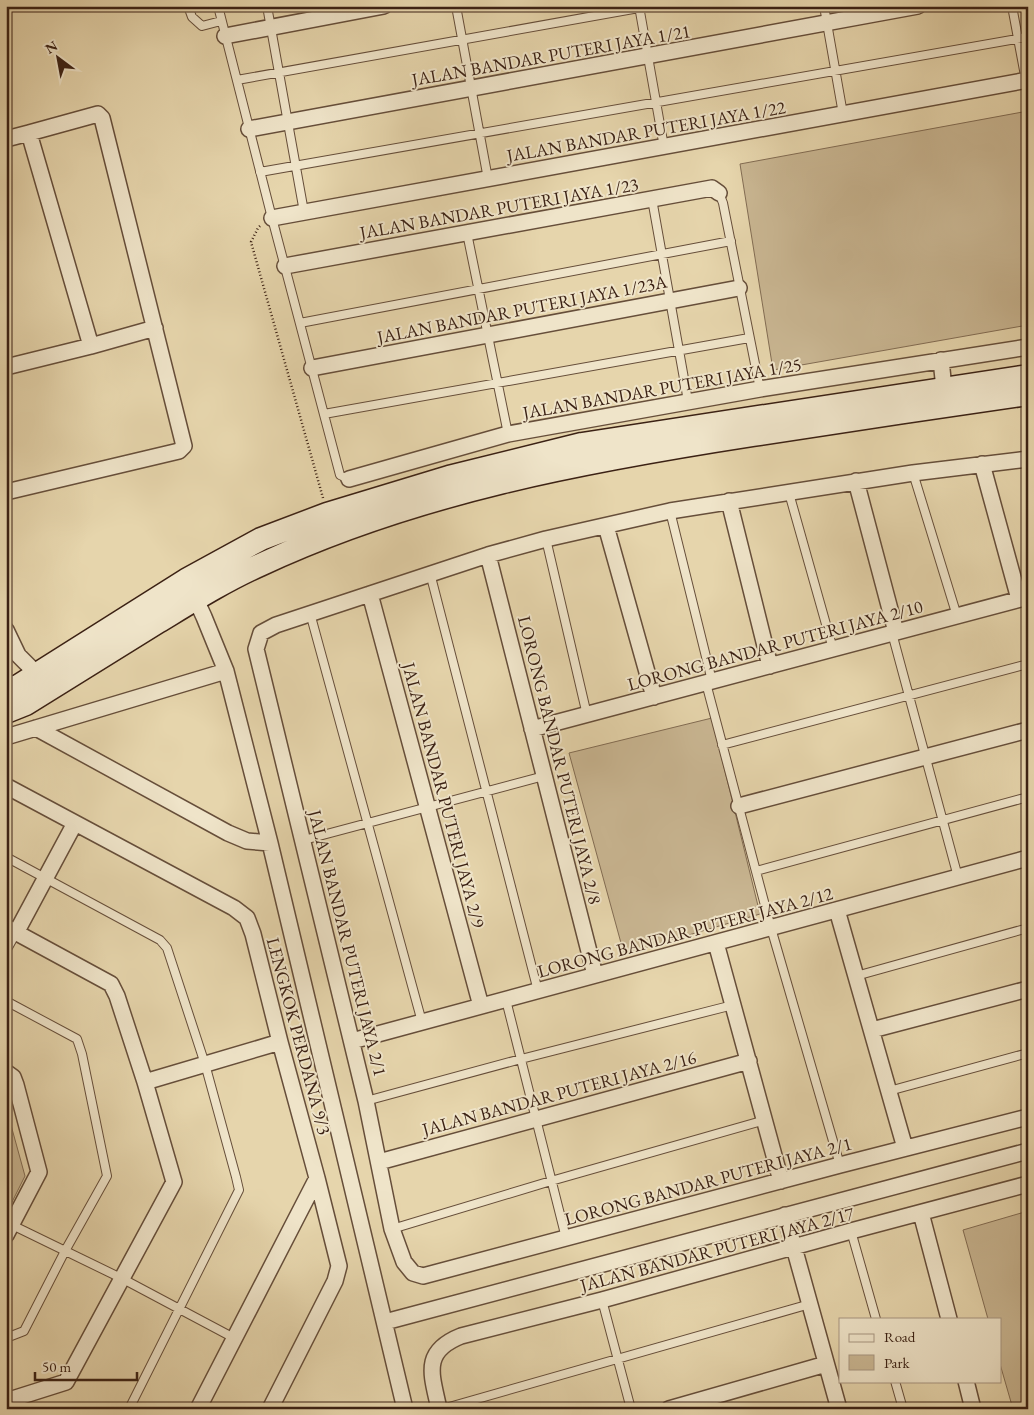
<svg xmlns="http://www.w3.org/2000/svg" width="1034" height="1415" font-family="'EB Garamond',serif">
<rect width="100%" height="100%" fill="#e6d5ac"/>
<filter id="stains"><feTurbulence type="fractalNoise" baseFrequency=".004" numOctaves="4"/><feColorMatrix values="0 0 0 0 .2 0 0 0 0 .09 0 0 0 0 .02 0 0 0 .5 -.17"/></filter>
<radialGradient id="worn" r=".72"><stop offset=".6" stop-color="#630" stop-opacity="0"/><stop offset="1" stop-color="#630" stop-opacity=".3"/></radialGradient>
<path fill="#c9b692" stroke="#826c53" d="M 1028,111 L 1028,325 L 773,370 L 740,164 Z
M 712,718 L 760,914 L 624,954 L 569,753 Z
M 6,1107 L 25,1176 L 6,1214 Z
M 1028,1211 L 1028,1409 L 1013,1409 L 1000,1364 L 1000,1319 L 988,1319 L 963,1230 Z"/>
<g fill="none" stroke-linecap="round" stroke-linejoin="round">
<defs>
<path id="lane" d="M 188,6 L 192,17 L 202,26 L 221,21
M 218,6 L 272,218 L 340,475 L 349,479
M 267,6 L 304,212
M 456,6 L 488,179
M 639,6 L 664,147
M 824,6 L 843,114
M 1012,6 L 1026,81
M 237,80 L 650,6
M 260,172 L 1028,37
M 719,193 L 723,203 L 760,389
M 652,199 L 688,401
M 467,233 L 508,434
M 300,323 L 731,241
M 324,414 L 749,338
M 913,473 L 957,616
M 789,493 L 833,649
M 670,511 L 712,681
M 546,539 L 587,715
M 430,573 L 538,991
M 310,613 L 422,1022
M 892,633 L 958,877
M 706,683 L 771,928 L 840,1165
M 722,745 L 1028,664
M 304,840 L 544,776
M 6,857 L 160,940 L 167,948 L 205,1064 L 236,1177 L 239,1190 L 129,1409
M 756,871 L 1028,797
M 6,951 L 16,933
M 856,976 L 1028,928
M 506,1000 L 566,1238
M 6,1001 L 77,1039 L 82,1054 L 107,1176 L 65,1251 L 24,1331 L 6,1338
M 889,1091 L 1028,1053
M 366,1101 L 521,1059 L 733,1005
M 12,1225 L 123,1279 L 234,1338
M 392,1229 L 551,1181 L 765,1120
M 851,1231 L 876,1319
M 602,1300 L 631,1409
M 895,1381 L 903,1409
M 442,1409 L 810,1304"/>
<path id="street" d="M 225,36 L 384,6
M 249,129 L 918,6
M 6,139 L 29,133 L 91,346
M 272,218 L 1028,80
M 285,266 L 712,188 L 719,193
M 941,360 L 945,398
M 6,367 L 91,346 L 155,328
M 312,368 L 739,288
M 1028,459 L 913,473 L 670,511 L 546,539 L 488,555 L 276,625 L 261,633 L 256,649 L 366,1101 L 392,1229 L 404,1262 L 413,1273 L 423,1276 L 840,1165 L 1028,1117
M 982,464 L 1019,599
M 349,479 L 508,434 L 760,389 L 1028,347
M 856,481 L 896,632
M 6,492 L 179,451 L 184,446 L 102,118 L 98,114 L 29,133
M 729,501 L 770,666
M 606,526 L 654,697
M 488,555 L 595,975
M 192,591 L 204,617 L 226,671 L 270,843 L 405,1409
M 370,594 L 481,1006
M 6,630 L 18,655 L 37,674
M 36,728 L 228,833 L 247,841 L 270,843
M 532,729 L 1028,597
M 6,737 L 226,671
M 6,786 L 234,908 L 247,918 L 253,934 L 280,1042 L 317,1178 L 198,1409
M 739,806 L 1028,730
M 837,910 L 905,1148
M 6,927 L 111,984 L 117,996 L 145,1082 L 174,1182 L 66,1382 L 6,1401
M 16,933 L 75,823
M 716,943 L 781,1181
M 872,1030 L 1028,989
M 352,1041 L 1028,858
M 6,1072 L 13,1077 L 16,1085 L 39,1172 L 6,1235
M 145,1082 L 280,1042
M 379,1162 L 749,1061
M 921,1213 L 949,1319
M 785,1215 L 839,1409
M 385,1322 L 1028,1151
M 966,1381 L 973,1409
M 270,1409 L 335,1281 L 339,1266 L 317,1178
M 439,1409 C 432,1375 421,1352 461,1336 L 602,1300 L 851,1231 L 1028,1184
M 669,1409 L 826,1364"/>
<path id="secondary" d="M 6,690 L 18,686 L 186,580 L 261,539 L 327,514 L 449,477 L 582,444 L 1028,376
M 6,712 L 26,704 C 70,677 114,649 158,622 C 191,602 224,581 260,565 C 416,492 585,461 753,435 C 845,421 936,407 1028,394"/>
</defs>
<use href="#lane" stroke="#664e3a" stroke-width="10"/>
<use href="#street" stroke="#664e3a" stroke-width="18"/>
<use href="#secondary" stroke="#3b2114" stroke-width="25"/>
<path stroke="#3b2114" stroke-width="2.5" stroke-dasharray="1 2.5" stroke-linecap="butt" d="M 260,226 L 258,228 L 251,242 L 323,498"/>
<use href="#lane" stroke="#efe4c9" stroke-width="8"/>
<use href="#street" stroke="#efe4c9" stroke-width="15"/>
<use href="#secondary" stroke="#efe4c9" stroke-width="22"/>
</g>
<g text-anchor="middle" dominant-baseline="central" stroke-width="4" stroke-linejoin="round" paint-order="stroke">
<g font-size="18" fill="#3b2114" stroke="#efe4c9">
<text transform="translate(551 55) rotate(-10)">JALAN BANDAR PUTERI JAYA 1/21</text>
<text transform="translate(646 131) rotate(-10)">JALAN BANDAR PUTERI JAYA 1/22</text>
<text transform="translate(499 208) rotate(-10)">JALAN BANDAR PUTERI JAYA 1/23</text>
<text transform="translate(522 309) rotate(-11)">JALAN BANDAR PUTERI JAYA 1/23A</text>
<text transform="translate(662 388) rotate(-10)">JALAN BANDAR PUTERI JAYA 1/25</text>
<text transform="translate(775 645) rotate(-15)">LORONG BANDAR PUTERI JAYA 2/10</text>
<text transform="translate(560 760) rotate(76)">LORONG BANDAR PUTERI JAYA 2/8</text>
<text transform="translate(444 795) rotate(75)">JALAN BANDAR PUTERI JAYA 2/9</text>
<text transform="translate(685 932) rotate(-15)">LORONG BANDAR PUTERI JAYA 2/12</text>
<text transform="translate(348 943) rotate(76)">JALAN BANDAR PUTERI JAYA 2/1</text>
<text transform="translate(299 1036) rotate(75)">LENGKOK PERDANA 9/3</text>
<text transform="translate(559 1093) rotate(-15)">JALAN BANDAR PUTERI JAYA 2/16</text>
<text transform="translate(708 1181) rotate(-15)">LORONG BANDAR PUTERI JAYA 2/1</text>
<text transform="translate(717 1249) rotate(-15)">JALAN BANDAR PUTERI JAYA 2/17</text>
</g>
</g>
<rect width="1034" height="1415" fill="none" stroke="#e6d5ac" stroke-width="25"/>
<rect x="8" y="8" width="1019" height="1400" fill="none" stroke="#3b2114" stroke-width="2.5"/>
<rect x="12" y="12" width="1009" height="1390" fill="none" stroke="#3b2114"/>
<rect x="839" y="1318" width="162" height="65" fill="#efe4c9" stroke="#a79681"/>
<rect x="849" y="1334" width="25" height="8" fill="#efe4c9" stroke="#a79681"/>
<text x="884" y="1342" font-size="15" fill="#3b2114">Road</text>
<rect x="849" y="1355" width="25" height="15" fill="#c9b692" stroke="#a79681"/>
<text x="884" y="1368" font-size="15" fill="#3b2114">Park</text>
<g transform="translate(58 58) rotate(328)" stroke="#efe4c9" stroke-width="4" paint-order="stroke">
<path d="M0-4L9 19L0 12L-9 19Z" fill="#3b2114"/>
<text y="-8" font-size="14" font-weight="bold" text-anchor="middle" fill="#3b2114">N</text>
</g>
<path d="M35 1372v8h102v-8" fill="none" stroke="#3b2114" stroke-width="2.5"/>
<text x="42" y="1372" font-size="15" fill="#3b2114" stroke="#efe4c9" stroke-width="4" paint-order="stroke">50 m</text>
<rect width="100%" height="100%" filter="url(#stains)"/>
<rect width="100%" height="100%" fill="url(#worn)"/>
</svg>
